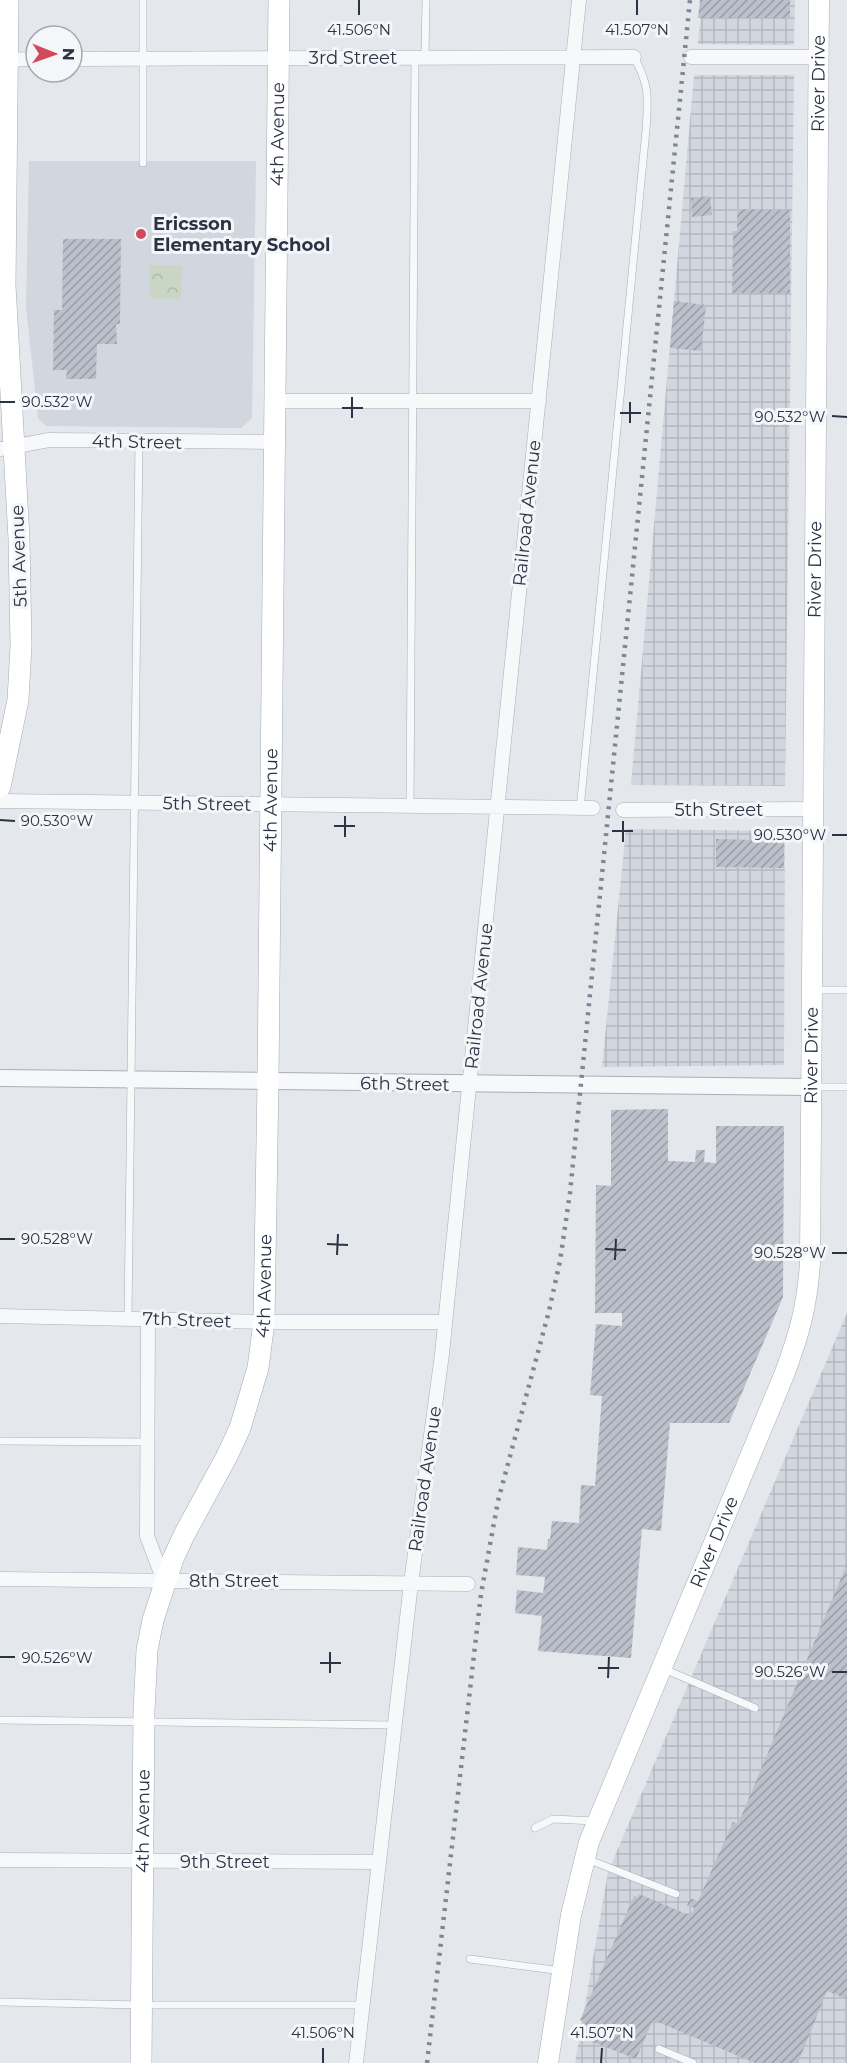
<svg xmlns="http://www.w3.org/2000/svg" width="847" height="2063" font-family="Montserrat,sans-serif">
<defs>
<pattern id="industrial-grid" width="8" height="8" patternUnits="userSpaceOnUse" patternTransform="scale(1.5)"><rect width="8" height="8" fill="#d2d6de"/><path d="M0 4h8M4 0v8" fill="none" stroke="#b4b8c0"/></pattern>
<pattern id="park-crowns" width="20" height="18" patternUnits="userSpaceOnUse" patternTransform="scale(1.5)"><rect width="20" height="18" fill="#c9d6c5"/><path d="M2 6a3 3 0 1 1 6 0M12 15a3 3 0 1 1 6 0" fill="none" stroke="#adb8ab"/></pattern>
<pattern id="building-hatch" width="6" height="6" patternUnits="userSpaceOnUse" patternTransform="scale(1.5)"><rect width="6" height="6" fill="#bbc0ca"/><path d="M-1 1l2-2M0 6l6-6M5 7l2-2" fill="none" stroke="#989da6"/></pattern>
</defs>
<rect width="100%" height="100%" fill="#e4e7ec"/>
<path fill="#d2d6de" d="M 29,161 L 256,161 L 252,418 L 241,428 L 46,426 L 38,418 L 26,307 Z"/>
<path fill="url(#industrial-grid)" d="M 702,0 L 795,0 L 794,45 L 698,44 Z
M 694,75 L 794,75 L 785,786 L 631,785 Z
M 626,829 L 785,831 L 784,1065 L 602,1067 Z
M 847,1313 L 847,2063 L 575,2063 L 608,1872 Z"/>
<path fill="url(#park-crowns)" d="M 150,265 L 182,266 L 181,299 L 152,299 L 149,292 Z"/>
<path fill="url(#building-hatch)" d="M 700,0 L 790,0 L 790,18 L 698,18 Z
M 710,196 L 712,215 L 692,217 L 691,198 Z
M 737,209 L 790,210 L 790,293 L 732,293 L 733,231 L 737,231 Z
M 63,239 L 121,239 L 120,324 L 116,324 L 117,344 L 97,344 L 96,379 L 66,379 L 67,370 L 53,370 L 54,310 L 62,310 Z
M 674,301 L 706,305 L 701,351 L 670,348 Z
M 757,833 L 776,833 L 776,839 L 784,839 L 784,868 L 716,867 L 716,839 L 756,840 Z
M 668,1109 L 668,1161 L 695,1162 L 696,1150 L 705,1150 L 704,1162 L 716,1163 L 716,1126 L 784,1126 L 783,1297 L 729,1423 L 670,1423 L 661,1531 L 642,1529 L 631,1658 L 538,1651 L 542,1616 L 515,1613 L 517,1590 L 543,1593 L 545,1577 L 516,1575 L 518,1547 L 547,1550 L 548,1539 L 550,1539 L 552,1521 L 579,1523 L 581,1485 L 595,1486 L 602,1396 L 590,1395 L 596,1324 L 622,1326 L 622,1313 L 595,1313 L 596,1185 L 611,1186 L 611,1110 Z
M 847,1564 L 847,1999 L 827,1991 L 798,2063 L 755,2063 L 653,2020 L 636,2059 L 578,2036 L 585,2022 L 580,2020 L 634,1896 L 638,1897 L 639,1894 L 691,1916 L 694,1908 L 687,1906 L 690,1898 L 698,1901 L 733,1822 L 738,1824 Z"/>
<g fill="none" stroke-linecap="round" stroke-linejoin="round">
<defs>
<path id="service" d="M 425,57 L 426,0
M 143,163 L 143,0
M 410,806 L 415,57
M 580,809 L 646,130 C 648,98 650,86 634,57
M 814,990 L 847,990
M 813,1087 L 847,1087
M 128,1318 L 139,442
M 0,1441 L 147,1442
M 664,1669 L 755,1708
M 0,1720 L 394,1725
M 535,1828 L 553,1819 L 595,1821
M 587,1859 L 676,1894
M 470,1959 L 562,1971
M 0,2002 L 141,2005 L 363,2005
M 659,2049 L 693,2063"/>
<path id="minor" d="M 691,57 L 818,57
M 72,59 L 634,57
M 0,60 L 36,59
M 275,401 L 539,401
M 0,449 L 49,440 L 275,442
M 0,801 L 593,808
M 623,810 L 814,809
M 0,1316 L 264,1322 L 445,1322
M 148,1319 L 147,1536 L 164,1581
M 0,1579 L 468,1584
M 0,1860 L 379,1862
M 356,2063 L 411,1583 L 442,1354 L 579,0"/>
<path id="tertiary" d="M 0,1078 L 811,1087"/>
<g id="secondary">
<path id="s1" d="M 548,2063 L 571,1915 L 589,1842 L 784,1375 C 799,1335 807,1307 810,1263 L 819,0"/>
</g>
<g id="primary">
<path d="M 0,787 L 18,700 L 21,645 L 19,539 L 5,285 L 8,0"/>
<path id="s2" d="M 141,2063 L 144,1711 L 147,1650 L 153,1620 L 173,1559 L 184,1535 L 227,1456 L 240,1428 L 258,1368 L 264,1322 L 268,1081 L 279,0"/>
</g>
</defs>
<use href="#service" stroke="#a9aeb7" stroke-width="8"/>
<use href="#minor" stroke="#a9aeb7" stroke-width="15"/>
<use href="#tertiary" stroke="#a9aeb7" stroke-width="18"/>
<use href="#secondary" stroke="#a9aeb7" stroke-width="21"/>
<use href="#primary" stroke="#a3abb8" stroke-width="22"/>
<use href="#service" stroke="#f7f8fa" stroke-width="7"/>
<use href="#minor" stroke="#f7f8fa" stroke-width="14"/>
<use href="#tertiary" stroke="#f7f8fa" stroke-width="16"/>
<use href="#secondary" stroke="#fff" stroke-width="20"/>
<use href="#primary" stroke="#fff" stroke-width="21"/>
<path stroke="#7d8696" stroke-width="4.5" stroke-dasharray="3 6" stroke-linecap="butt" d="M 427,2063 L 481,1594 L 498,1501 L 549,1311 L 560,1261 L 570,1193 L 690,0"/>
</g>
<path fill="none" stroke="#2b3445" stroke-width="2" d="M 359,15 L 359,0M 637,15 L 637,0M 0,402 L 15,402M 342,408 L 363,408M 620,413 L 641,413M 832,416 L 847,417M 352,418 L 352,397M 630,423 L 630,402M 0,820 L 15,821M 334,826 L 355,826M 612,831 L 633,831M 832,835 L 847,835M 345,837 L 345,816M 623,842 L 623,821M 0,1239 L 15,1239M 327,1244 L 348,1245M 605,1249 L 626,1250M 832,1253 L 847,1253M 337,1255 L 338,1234M 615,1260 L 616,1239M 0,1657 L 15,1657M 320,1663 L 341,1663M 598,1668 L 619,1668M 832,1672 L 847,1672M 330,1673 L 330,1652M 608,1678 L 609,1657M 323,2063 L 323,2048M 601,2063 L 602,2048"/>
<circle fill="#d1495b" stroke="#f4f6f9" stroke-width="2" cx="141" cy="234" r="6"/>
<g text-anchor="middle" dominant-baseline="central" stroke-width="6" stroke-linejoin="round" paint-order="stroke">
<g font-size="18" fill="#2b3445" stroke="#f4f6f9">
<text x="353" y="58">3rd Street</text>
<text stroke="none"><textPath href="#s1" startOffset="2026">River Drive</textPath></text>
<text stroke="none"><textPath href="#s2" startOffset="1952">4th Avenue</textPath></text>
<text transform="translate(137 442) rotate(1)">4th Street</text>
<text transform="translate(527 513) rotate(-84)">Railroad Avenue</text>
<text transform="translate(19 556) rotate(-92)">5th Avenue</text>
<text stroke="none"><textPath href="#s1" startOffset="1540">River Drive</textPath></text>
<text stroke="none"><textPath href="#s2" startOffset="1286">4th Avenue</textPath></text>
<text transform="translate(207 804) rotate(1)">5th Street</text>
<text x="719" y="810">5th Street</text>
<text transform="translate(479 996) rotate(-84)">Railroad Avenue</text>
<text stroke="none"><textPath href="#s1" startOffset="1054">River Drive</textPath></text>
<text transform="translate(405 1084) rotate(1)">6th Street</text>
<text stroke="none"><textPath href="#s2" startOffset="800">4th Avenue</textPath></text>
<text transform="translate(187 1320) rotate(2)">7th Street</text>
<text transform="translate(425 1479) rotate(-82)">Railroad Avenue</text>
<text stroke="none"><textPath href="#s1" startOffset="550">River Drive</textPath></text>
<text x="234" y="1581">8th Street</text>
<text stroke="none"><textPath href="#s2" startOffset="242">4th Avenue</textPath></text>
<text x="225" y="1862">9th Street</text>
</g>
<g font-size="18" font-weight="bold" fill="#2b3445" stroke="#f4f6f9" text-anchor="start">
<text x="153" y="224">Ericsson<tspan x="153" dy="21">Elementary School</tspan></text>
</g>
</g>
<g font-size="15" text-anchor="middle" fill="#2b3445" stroke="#f4f6f9" stroke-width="6" stroke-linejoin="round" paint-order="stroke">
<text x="359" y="35">41.506°N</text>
<text x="637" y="35">41.507°N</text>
<text x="57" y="407">90.532°W</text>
<text x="790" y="422">90.532°W</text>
<text x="57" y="826">90.530°W</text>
<text x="790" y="840">90.530°W</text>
<text x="57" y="1244">90.528°W</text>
<text x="790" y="1258">90.528°W</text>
<text x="57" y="1663">90.526°W</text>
<text x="790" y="1677">90.526°W</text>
<text x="323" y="2038">41.506°N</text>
<text x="602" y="2038">41.507°N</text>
</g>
<g transform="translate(54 54) rotate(91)"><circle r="28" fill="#f4f6f9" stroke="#a4a8b1" stroke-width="1.5"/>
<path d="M0-4.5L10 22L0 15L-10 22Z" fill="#d1495b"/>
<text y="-9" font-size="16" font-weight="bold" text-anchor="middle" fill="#2b3445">N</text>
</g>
</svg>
